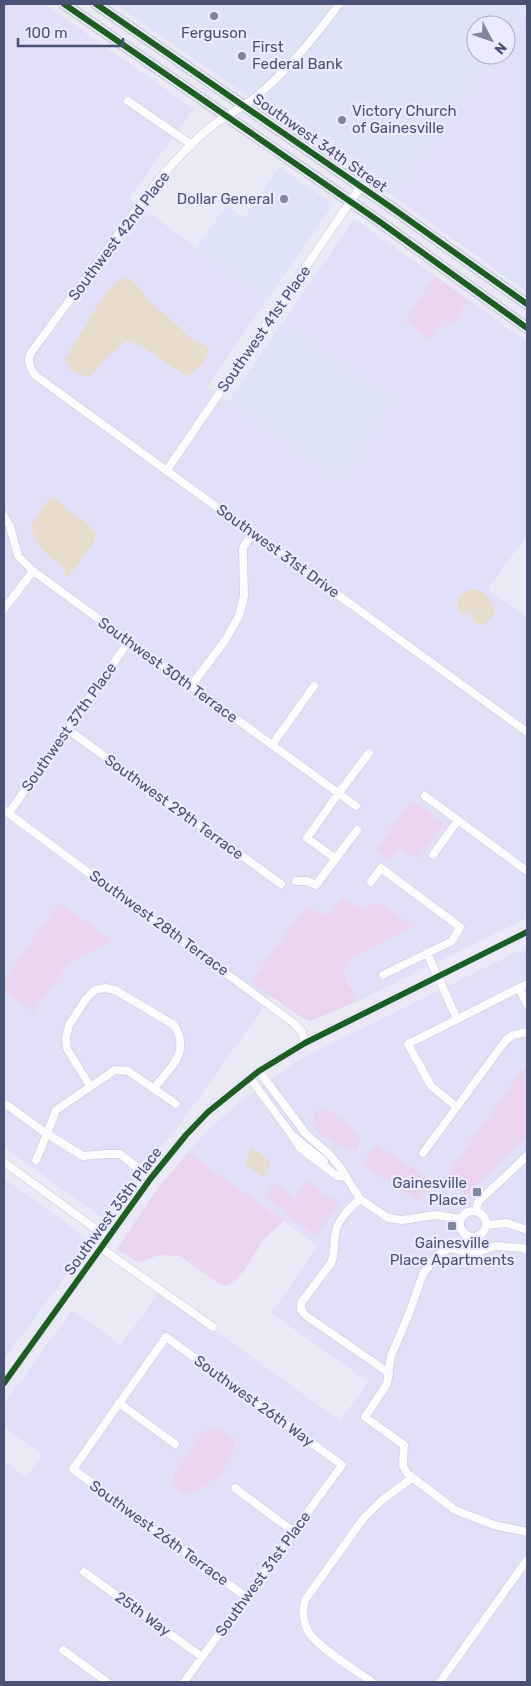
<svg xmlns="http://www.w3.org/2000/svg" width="531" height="1686" font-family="Rubik,sans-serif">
<rect width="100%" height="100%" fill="#eaeaf6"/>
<path fill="#e1e0f8" d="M 4,4 L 44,4 L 194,109 L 129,198 L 267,300 L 207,387 L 341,481 L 393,400 L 283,322 L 354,219 L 435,276 L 405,321 L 430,340 L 444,318 L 452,324 L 469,300 L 527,342 L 527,535 L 488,589 L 527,617 L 527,918 L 358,1001 L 320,928 L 183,1120 L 131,1183 L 105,1220 L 4,1147 Z
M 527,13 L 527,292 L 393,196 L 496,55 L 506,55 L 506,42 Z
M 527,947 L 527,1682 L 4,1682 L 4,1461 L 26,1477 L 42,1455 L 4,1427 L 4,1404 L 72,1310 L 121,1345 L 160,1290 L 340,1421 L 368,1382 L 271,1313 L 318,1246 L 188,1152 L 205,1133 L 237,1104 L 289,1067 L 312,1053 Z
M 4,1178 L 91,1241 L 4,1360 Z"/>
<path fill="#dee3f8" d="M 115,4 L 527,4 L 527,13 L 506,42 L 506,25 L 476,25 L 476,55 L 496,55 L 393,196 Z
M 279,167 L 333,204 L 267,300 L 196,248 L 226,206 L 244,218 Z
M 283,322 L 393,400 L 341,481 L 228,402 Z"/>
<path fill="#ead4ee" d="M 435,276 L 469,300 L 452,324 L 443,319 L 430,340 L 405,321 Z
M 412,800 L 444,823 L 418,859 L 400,847 L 390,861 L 375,851 Z
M 341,898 C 350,899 355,907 363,908 C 369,908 372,904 377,903 C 385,902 405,922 412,927 L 348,960 C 337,972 352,989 358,1001 L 310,1021 L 302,1018 L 251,982 L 301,912 L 307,908 L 323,914 L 330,914 Z
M 59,903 L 112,941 L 70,962 L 33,1012 L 4,990 L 4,980 Z
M 527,1063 L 527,1138 L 466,1195 L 444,1179 Z
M 328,1110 L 352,1128 L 360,1139 L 357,1150 L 341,1148 L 318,1132 L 312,1123 L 316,1111 Z
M 377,1144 L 432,1182 L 418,1202 L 362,1164 Z
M 188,1152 L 284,1221 C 278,1227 271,1232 266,1237 C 252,1254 246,1275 227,1286 L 218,1283 L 180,1256 L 159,1255 L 138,1263 L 117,1249 L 155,1192 Z
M 307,1181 L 339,1204 L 316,1236 L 284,1213 Z
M 274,1183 L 294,1197 L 284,1211 L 265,1196 Z
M 212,1428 C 223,1429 228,1433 235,1440 C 234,1446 233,1454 230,1460 C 222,1474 196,1500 179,1492 L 173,1483 L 174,1475 L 195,1442 L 204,1431 Z"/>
<path fill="#e7dbcb" d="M 124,278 L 130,279 L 138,286 L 151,304 L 175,323 L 190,338 L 205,345 L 209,349 C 207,362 198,369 188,376 C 166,366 151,347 127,341 L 117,348 L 90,376 C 79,377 68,371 65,360 L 95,310 L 106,293 L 115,283 Z
M 52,498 C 59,499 61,505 67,509 C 77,517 91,522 96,536 L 92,545 L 68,577 L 65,575 L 65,569 C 48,553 38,552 31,526 L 46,503 Z
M 473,589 C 485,591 492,600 495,611 L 492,618 L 483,625 L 475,623 L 470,613 L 462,613 L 457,608 C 457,597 463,593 473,589 Z
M 251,1147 L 271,1162 L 263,1177 L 253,1170 L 252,1167 L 248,1167 L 246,1165 L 246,1161 L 251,1158 L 247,1154 Z"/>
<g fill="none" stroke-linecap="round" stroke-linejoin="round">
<defs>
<path id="minor" d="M 339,4 C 315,37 289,69 257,96 C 245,106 229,114 216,123 C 193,140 174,162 156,183 L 30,354 C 27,362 30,369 36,376 L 527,732
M 128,101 L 192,145
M 167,470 L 361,186
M 4,516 L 10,526 L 18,556 L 33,571 L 356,806
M 4,609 L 33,571
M 191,686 L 226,639 L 239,616 L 244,596 L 243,548 L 253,532
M 67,729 L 281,884
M 272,745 L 314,686
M 425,796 L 527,871
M 4,810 L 164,929 L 212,963 L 295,1024 L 302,1032 L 305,1043
M 9,813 L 129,641
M 433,855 L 458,820
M 336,859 L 307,838 L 338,794 L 369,753
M 296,881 L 307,881 L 316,885 L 357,830
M 371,882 L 381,868 L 460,927 L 452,941 L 383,975
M 427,953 L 457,1019
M 519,988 L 527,1004
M 259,1071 L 306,1134 L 330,1155 L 340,1167 L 360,1199 L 388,1218 L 402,1220 L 436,1215 L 461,1219
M 250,1078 L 291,1134 L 300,1148 L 337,1176 L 346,1177
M 90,1086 L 67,1049 L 66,1038 L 69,1025 L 86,999 L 95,990 L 105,988 L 115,990 L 174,1025 C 191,1052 171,1067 154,1088
M 7,1105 L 47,1134 L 36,1160
M 457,1107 L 431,1086 L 408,1044 L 527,984
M 292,1135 L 324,1161
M 423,1153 L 506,1040 L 513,1035 L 527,1032
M 4,1162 L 108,1238
M 151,1178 L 120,1154 L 106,1154 L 83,1156 L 47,1134 L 56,1110 L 115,1070 L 128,1071 L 176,1104
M 360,1199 C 349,1209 337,1220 335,1235 C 333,1246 336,1252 331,1263 L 301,1303 L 301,1309 L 305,1315 L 389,1373
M 476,1210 L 478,1202 L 482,1198 L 527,1156
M460 1224a13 13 0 1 1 26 0a13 13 0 1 1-26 0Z
M 487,1225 L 507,1223 L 527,1230
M 101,1248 L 213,1327
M 527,1250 L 523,1248 L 495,1246 L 478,1252 L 471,1253 L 451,1248 L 443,1251 L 435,1258 L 423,1274 L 408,1316 L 391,1356 L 387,1384 L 365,1417 L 404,1445 L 403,1466 L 408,1474 L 455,1510 L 494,1525 L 527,1532
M 4,1383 L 151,1178 L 186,1135 L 208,1112 L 259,1071 L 305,1043 L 527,932
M 119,1403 L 175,1444
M 235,1488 L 294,1532
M 84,1572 L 202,1657
M 63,1650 L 107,1682
M 184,1682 L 342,1465 L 166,1337 L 73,1469 L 246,1597
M 372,1682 C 357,1671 319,1648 310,1634 C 303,1624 302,1611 305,1600 L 363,1519 L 381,1501 L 412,1478
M 440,1682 L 527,1560"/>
<path id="major" d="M 64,4 L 380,222 L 527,328
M 96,4 L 392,208 L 527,304"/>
</defs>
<use href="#minor" stroke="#c5c6d6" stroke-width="9"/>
<use href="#major" stroke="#c6c8d5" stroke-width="12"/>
<use href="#minor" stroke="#fcfcfe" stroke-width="8"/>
<use href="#major" stroke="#e6e5f2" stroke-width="10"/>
<defs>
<path id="cycleway" d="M 64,4 L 380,222 L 527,328
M 96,4 L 392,208 L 527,304
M 4,1383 L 151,1178 L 186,1135 L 208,1112 L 259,1071 L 305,1043 L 527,932"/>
</defs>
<use href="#cycleway" stroke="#eceaff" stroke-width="9"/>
<use href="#cycleway" stroke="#1b5e20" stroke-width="6"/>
</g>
<g fill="#8187a2" stroke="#eceaff" stroke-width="2">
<circle cx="214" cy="16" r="5"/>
<circle cx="242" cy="56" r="5"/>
<circle cx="342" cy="120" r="5"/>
<circle cx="284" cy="199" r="5"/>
<rect x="472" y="1187" width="10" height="10" rx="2.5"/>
<rect x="447" y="1221" width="10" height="10" rx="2.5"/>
</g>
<g text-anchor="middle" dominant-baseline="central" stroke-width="4.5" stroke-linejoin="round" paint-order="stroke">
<g font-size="15" fill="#495175" stroke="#eceaff">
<text x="214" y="33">Ferguson</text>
<text x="252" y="47" text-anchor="start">First<tspan x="252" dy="17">Federal Bank</tspan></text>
<text x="352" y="111" text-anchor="start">Victory Church<tspan x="352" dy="17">of Gainesville</tspan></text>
<text x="274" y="199" text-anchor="end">Dollar General</text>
<text x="467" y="1183" text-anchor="end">Gainesville<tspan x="467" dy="17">Place</tspan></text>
<text x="452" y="1243">Gainesville<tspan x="452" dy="17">Place Apartments</tspan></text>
</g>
<g font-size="15" fill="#495175" stroke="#eceaff">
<text transform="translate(320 143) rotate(35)">Southwest 34th Street</text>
<text transform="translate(119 236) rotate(-53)">Southwest 42nd Place</text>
<text transform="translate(264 329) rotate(-55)">Southwest 41st Place</text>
<text transform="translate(278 551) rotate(36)">Southwest 31st Drive</text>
<text transform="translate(168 670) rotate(36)">Southwest 30th Terrace</text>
<text transform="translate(69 727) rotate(-55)">Southwest 37th Place</text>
<text transform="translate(174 807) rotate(36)">Southwest 29th Terrace</text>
<text transform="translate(159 923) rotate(36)">Southwest 28th Terrace</text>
<text transform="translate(113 1211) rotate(-54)">Southwest 35th Place</text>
<text transform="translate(254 1401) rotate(36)">Southwest 26th Way</text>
<text transform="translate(159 1533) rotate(36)">Southwest 26th Terrace</text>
<text transform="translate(263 1574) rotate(-54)">Southwest 31st Place</text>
<text transform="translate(143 1614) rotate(36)">25th Way</text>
</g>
</g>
<rect width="531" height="1686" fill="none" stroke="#495175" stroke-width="10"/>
<g transform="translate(491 40) rotate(131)"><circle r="24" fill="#eceaff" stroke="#abadc8"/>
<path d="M0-4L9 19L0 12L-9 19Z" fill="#8187a2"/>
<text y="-8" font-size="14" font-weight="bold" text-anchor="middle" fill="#495175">N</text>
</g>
<path d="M18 38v8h105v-8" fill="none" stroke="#495175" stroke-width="2.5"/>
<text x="25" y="38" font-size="15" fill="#495175" stroke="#eceaff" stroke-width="4" paint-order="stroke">100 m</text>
</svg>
